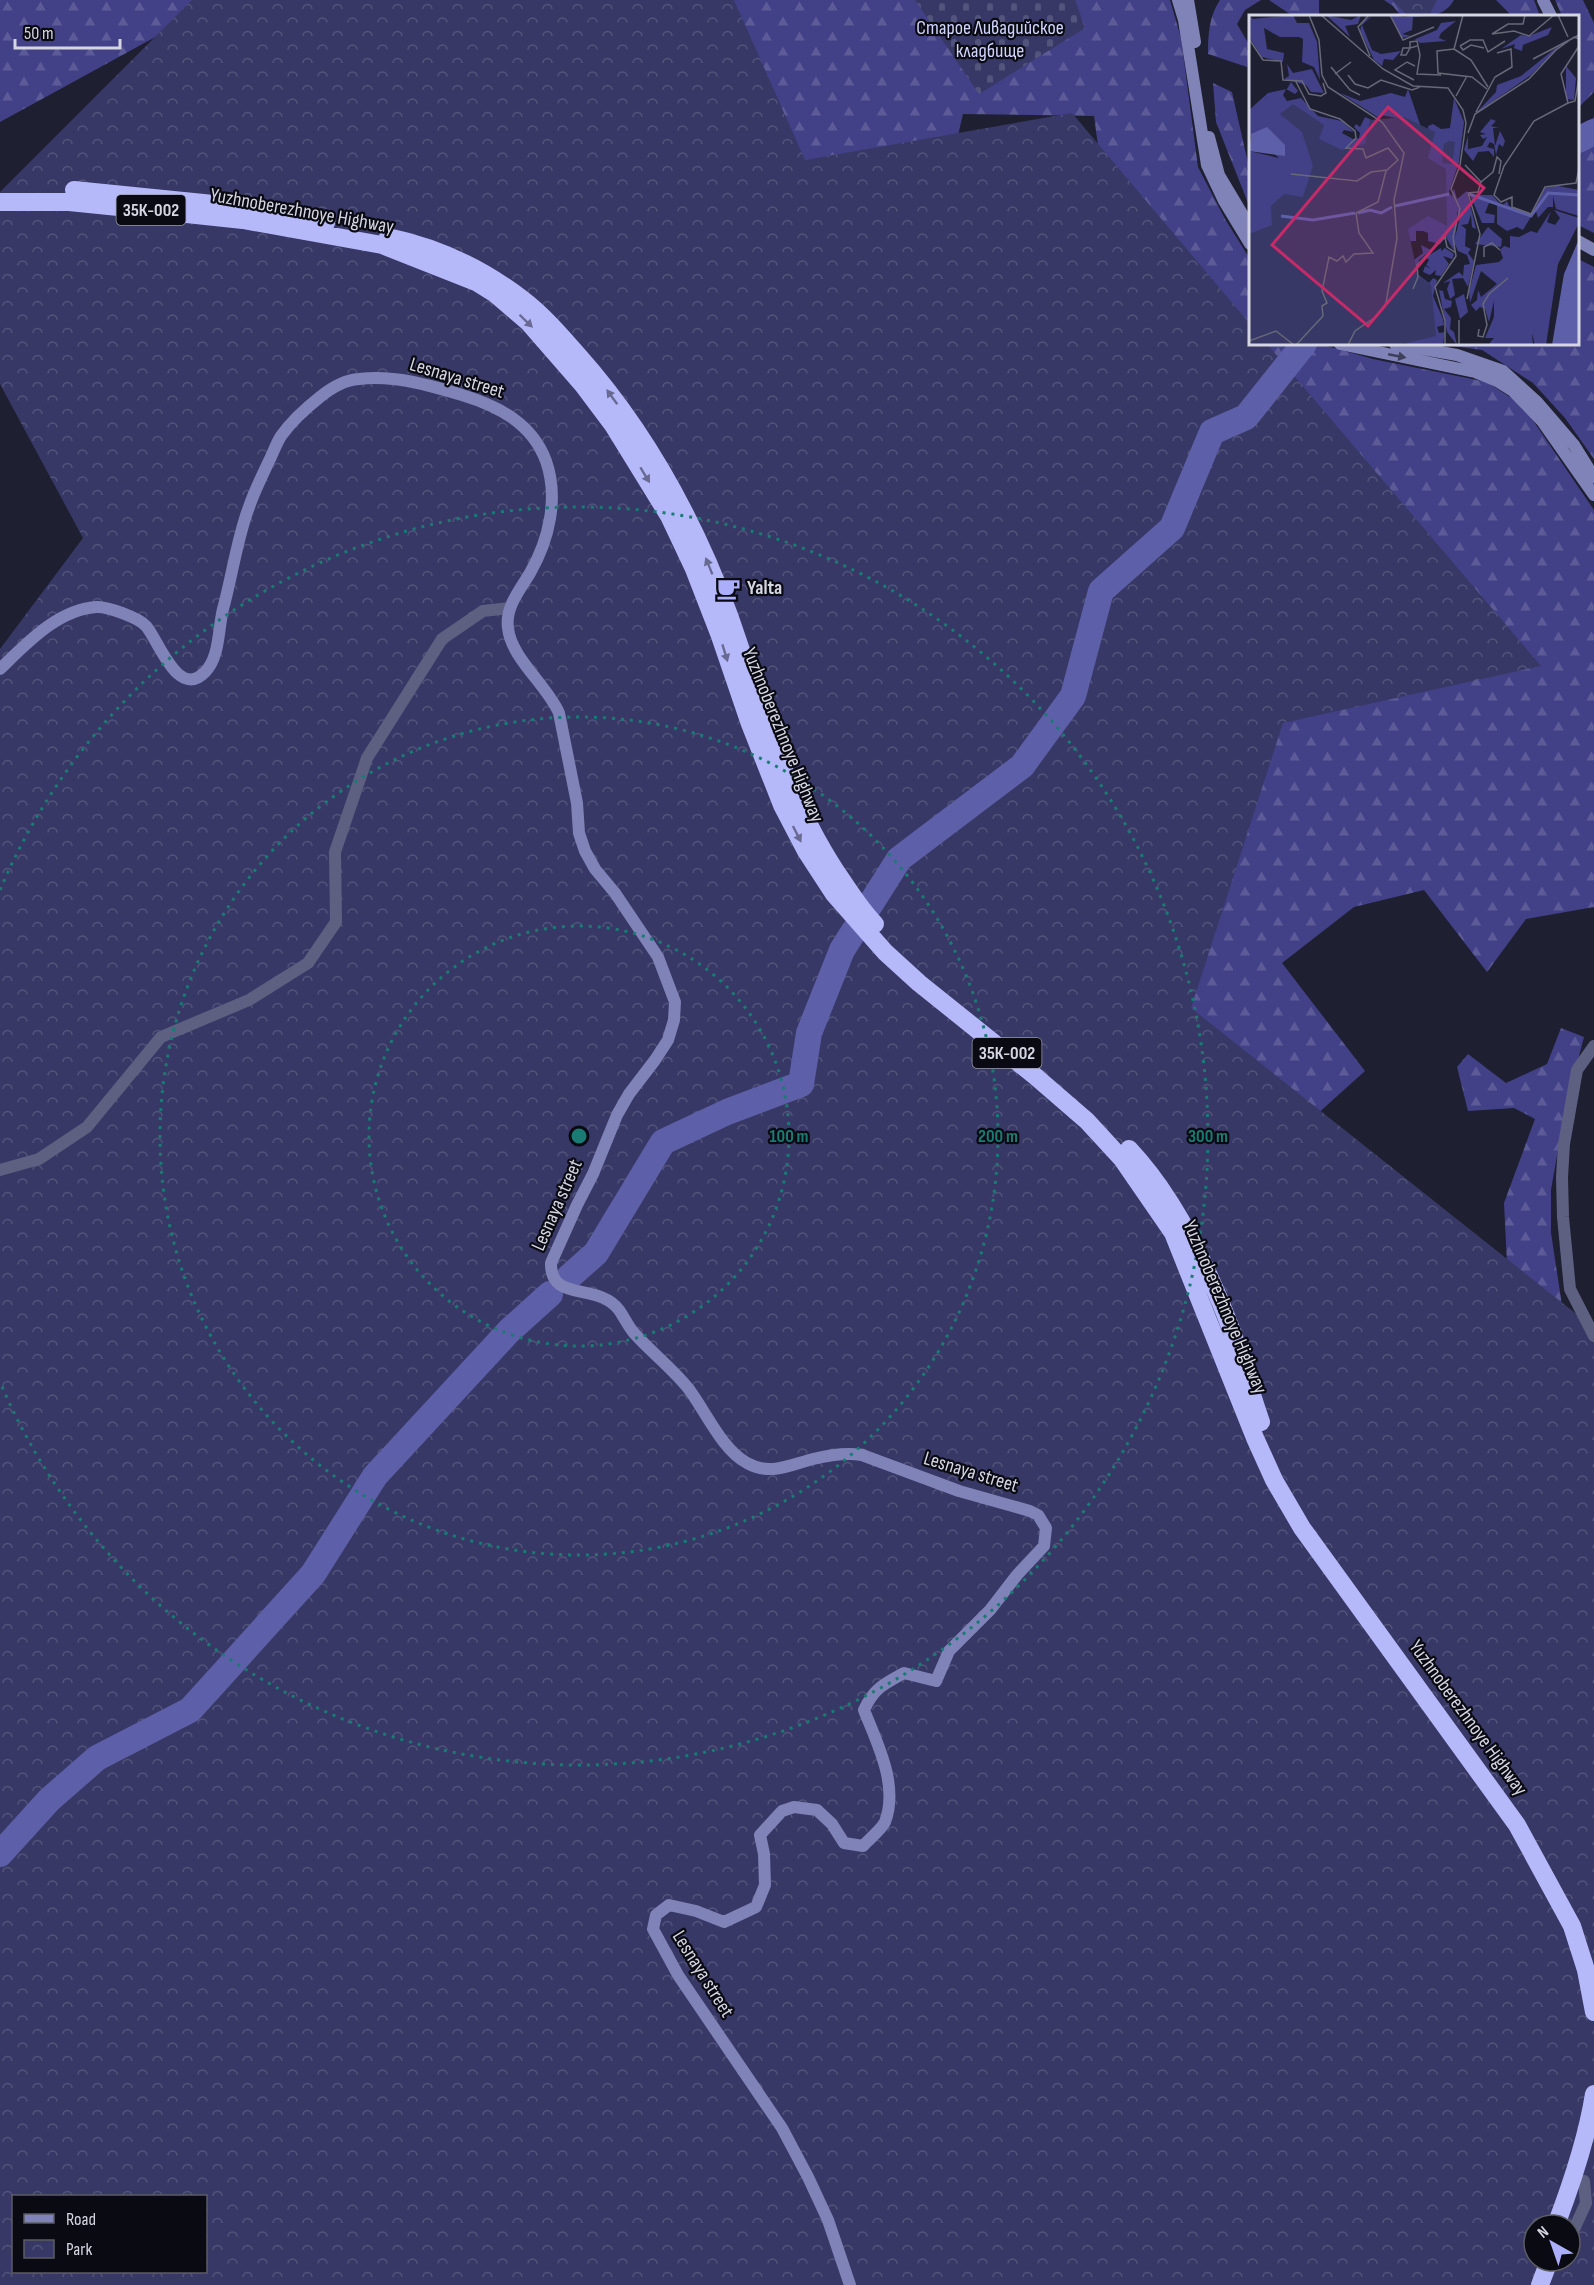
<svg xmlns="http://www.w3.org/2000/svg" width="1594" height="2285" font-family="'Sofia Sans Condensed',sans-serif">
<defs>
<pattern id="forest-firs" width="22" height="20" patternUnits="userSpaceOnUse" patternTransform="scale(1.5)"><rect width="22" height="20" fill="#424087"/><path d="M5 1l3.5 6h-7zM16 11l3.5 6h-7z" fill="#5c5b98"/></pattern>
<pattern id="cemetery-stones" width="16" height="16" patternUnits="userSpaceOnUse" patternTransform="scale(1.5)"><rect width="16" height="16" fill="#373865"/><path d="M2 7V4a2 2 0 0 1 4 0v3zM10 15v-3a2 2 0 0 1 4 0v3z" fill="#53547b"/></pattern>
<pattern id="park-crowns" width="20" height="18" patternUnits="userSpaceOnUse" patternTransform="scale(1.5)"><rect width="20" height="18" fill="#373865"/><path d="M2 6a3 3 0 1 1 6 0M12 15a3 3 0 1 1 6 0" fill="none" stroke="#53547b"/></pattern>
</defs>
<rect width="100%" height="100%" fill="#1e1f31"/>
<path fill="url(#forest-firs)" fill-rule="evenodd" d="M 0,0 L 223,0 L 0,122 Z
M 236,0 L 1170,0 L 1181,38 L 1198,167 L 1225,219 L 1250,259 L 1250,344 L 1320,344 L 1373,359 L 1487,382 L 1516,401 L 1530,416 L 1594,510 L 1594,907 L 1526,919 L 1487,972 L 1424,890 L 1354,907 L 1282,963 L 1365,1071 L 1276,1151 L 1507,1264 L 1504,1203 L 1535,1119 L 1514,1108 L 1468,1111 L 1457,1067 L 1468,1054 L 1506,1083 L 1547,1064 L 1561,1028 L 1584,1037 L 1565,1110 L 1551,1190 L 1551,1233 L 1567,1338 L 1594,1577 ZM 963,114 L 1094,116 L 1104,190 L 952,161 Z
M 1220,0 L 1261,0 L 1245,10 L 1237,24 L 1250,46 L 1247,67 L 1208,54 C 1208,35 1209,16 1220,0 Z
M 1269,0 L 1319,0 L 1319,16 L 1293,16 Z
M 1384,0 L 1454,0 C 1443,20 1421,16 1401,16 L 1393,6 Z
M 1496,0 L 1534,0 L 1540,16 L 1512,16 Z
M 1555,0 L 1583,0 L 1594,23 L 1594,92 L 1578,108 L 1578,16 L 1562,16 Z
M 1213,83 L 1232,92 L 1250,172 L 1250,208 L 1216,122 Z
M 1594,117 L 1594,233 L 1578,225 L 1578,130 Z
M 1578,259 L 1594,267 L 1594,459 L 1565,418 L 1533,383 L 1482,350 L 1438,344 L 1578,344 Z"/>
<path fill="url(#cemetery-stones)" d="M 915,0 L 1075,0 L 1085,28 L 979,94 Z"/>
<path fill="url(#park-crowns)" fill-rule="evenodd" d="M 192,0 L 734,0 L 805,160 L 1072,113 L 1250,324 L 1250,344 L 1267,344 L 1541,666 L 1283,723 L 1191,1008 L 1594,1328 L 1594,2285 L 0,2285 L 0,649 L 83,538 L 0,384 L 0,192 ZM 14,2196 L 206,2196 L 206,2272 L 14,2272 ZM 1534,2225 L 1570,2225 L 1570,2261 L 1534,2261 Z
M 1392,0 L 1437,0 L 1429,16 L 1408,16 Z"/>
<g fill="none" stroke-linecap="round" stroke-linejoin="round">
<path stroke="#5e5fa9" stroke-width="26" d="M 1578,140 L 1594,132
M 870,905 L 899,859 L 1022,766 L 1073,696 L 1101,591 L 1172,528 L 1212,432 L 1246,417 L 1304,344
M 569,1277 L 596,1253 L 663,1142 L 727,1112 L 801,1084 L 809,1033 L 842,950 L 854,931
M 0,1854 L 49,1800 L 97,1758 L 190,1710 L 313,1574 L 375,1476 L 509,1331 L 550,1294"/>
<path stroke="#5d6080" stroke-width="12" d="M 1594,1046 L 1577,1070 L 1564,1144 L 1562,1177 L 1563,1217 L 1570,1289 L 1594,1336
M 0,1170 L 39,1159 L 87,1127 L 161,1037 L 249,1000 L 308,963 L 336,922 L 335,852 L 367,758 L 442,639 L 483,611 L 510,608
M 1570,2238 L 1586,2203 L 1584,2181"/>
<path stroke="#8083b7" stroke-width="12" d="M 1178,0 L 1184,20 L 1207,165 L 1224,201 L 1250,244
M 1188,0 L 1195,42
M 1543,0 L 1551,16
M 1209,137 L 1219,175 L 1250,227
M 1578,241 L 1594,250
M 1340,344 L 1475,372 L 1497,381 L 1513,391 L 1542,421 L 1594,495
M 1395,344 L 1457,355 L 1503,371 L 1537,402 L 1574,445 L 1594,477
M 0,669 C 26,644 57,610 96,607 C 107,606 139,618 146,626 C 159,641 178,700 205,672 C 220,657 218,629 223,609 C 232,577 237,538 249,507 C 254,492 262,476 269,461 C 273,453 276,444 281,436 C 291,422 306,408 320,397 C 331,388 344,380 359,379 C 395,375 429,385 462,395 C 498,406 532,423 546,461 C 559,498 549,540 530,573 C 520,590 505,607 508,628 C 511,658 547,685 559,713 L 577,803 L 579,833 L 585,851 L 595,869 L 615,893 L 658,957 L 675,1002 L 674,1020 L 668,1040 L 655,1060 L 629,1094 L 617,1115 L 593,1174 L 577,1205 L 551,1263 C 550,1303 598,1282 619,1310 C 624,1317 628,1326 634,1333 C 651,1352 672,1368 688,1388 C 705,1410 722,1450 747,1463 C 770,1476 790,1465 813,1459 C 829,1455 845,1452 862,1455 L 959,1491 L 1030,1511 L 1038,1515 L 1046,1528 L 1044,1546 L 1017,1575 L 990,1610 L 949,1651 L 936,1681 L 904,1673 C 884,1684 874,1688 864,1710 C 877,1743 899,1785 885,1822 C 881,1830 869,1839 863,1846 L 844,1843 L 832,1824 L 817,1810 L 794,1807 L 782,1811 L 760,1835 L 764,1854 L 765,1885 L 756,1907 L 724,1922 L 696,1911 L 669,1905 L 656,1915 L 653,1929 L 678,1975 L 782,2128 L 808,2177 L 828,2220 L 850,2285"/>
<path stroke="#b5b9fa" stroke-width="18" d="M 74,190 L 243,207 L 326,223
M 0,202 L 69,202 L 168,212 L 243,220 L 382,245 L 478,283 L 494,293 L 529,323 L 583,385 L 613,425 L 669,516 L 694,569 L 720,636 L 750,724 L 782,805 L 806,851 L 834,894 L 885,952 L 919,983 L 1035,1076 L 1087,1121 L 1122,1159 L 1173,1233 L 1255,1438 L 1274,1480 L 1302,1528 L 1517,1825 L 1572,1926 L 1586,1970 L 1594,2012
M 388,237 C 436,247 483,269 522,299 C 543,315 560,335 577,354 C 644,429 694,520 729,615 C 760,704 785,794 837,873 C 849,890 860,909 875,924
M 1129,1149 C 1174,1197 1208,1268 1231,1329 C 1242,1359 1250,1391 1261,1422
M 1556,2225 C 1572,2183 1587,2139 1594,2094
M 1540,2285 L 1549,2261"/>
</g>
<defs><path id="oneway-solid" d="M-6-.8H1V-3.2L6.5 0L1 3.2V.8H-6Z" transform="scale(1.5)"/></defs>
<g fill="#686a92">
<use href="#oneway-solid" transform="translate(526 321) rotate(44)"/>
<use href="#oneway-solid" transform="translate(612 397) rotate(-126)"/>
<use href="#oneway-solid" transform="translate(645 475) rotate(59)"/>
<use href="#oneway-solid" transform="translate(709 566) rotate(-112)"/>
<use href="#oneway-solid" transform="translate(725 653) rotate(73)"/>
<use href="#oneway-solid" transform="translate(797 834) rotate(63)"/>
</g>
<use fill="#3f405c" href="#oneway-solid" transform="translate(1397 356) rotate(11)"/>
<g fill="none" stroke="#197b74" stroke-width="3" stroke-dasharray="3 6">
<circle cx="579" cy="1136" r="210"/>
<circle cx="579" cy="1136" r="419"/>
<path d="M0 890A629 629 0 1 1 0 1382"/>
</g>
<defs>
<symbol id="cafe-bare" viewBox="-9 -9 18 18"><path d="M-5.5-4.5H6V0H3Q3 3.5 0 3.5H-2.5Q-5.5 3.5-5.5 0ZM3-3.2v2h1.7v-2ZM-6 4.5H4V6H-6Z" fill="#abaffb" stroke="#0a0a12" stroke-width="2.5" paint-order="stroke"/></symbol>
</defs>
<g fill-rule="evenodd">
<use href="#cafe-bare" x="712" y="572" width="33" height="33"/>
</g>
<g text-anchor="middle" dominant-baseline="central" stroke-width="4.5" stroke-linejoin="round" paint-order="stroke">
<g fill="#0a0a12" stroke="#9799a4" stroke-width="1.5">
<rect x="116.5" y="195" width="69" height="30" rx="4.5"/>
<rect x="972.5" y="1038" width="69" height="30" rx="4.5"/>
</g>
<g font-size="18" font-weight="bold" fill="#d4d6e2">
<text x="151" y="210">35К-002</text>
<text x="1007" y="1053">35К-002</text>
</g>
<g font-size="20" fill="#d0d4fe" stroke="#0a0a12">
<text x="990" y="28">Старое Ливадийское<tspan x="990" dy="23">кладбище</tspan></text>
</g>
<g font-size="20" fill="#d4d6e2" stroke="#0a0a12">
<text transform="translate(302 211) rotate(10)">Yuzhnoberezhnoye Highway</text>
<text transform="translate(457 378) rotate(17)">Lesnaya street</text>
<text transform="translate(783 735) rotate(68)">Yuzhnoberezhnoye Highway</text>
<text transform="translate(557 1205) rotate(-66)">Lesnaya street</text>
<text transform="translate(1225 1307) rotate(67)">Yuzhnoberezhnoye Highway</text>
<text transform="translate(971 1472) rotate(17)">Lesnaya street</text>
<text transform="translate(1468 1718) rotate(54)">Yuzhnoberezhnoye Highway</text>
<text transform="translate(703 1974) rotate(58)">Lesnaya street</text>
</g>
<g font-size="20" font-weight="bold" fill="#d4d6e2" stroke="#0a0a12" text-anchor="start">
<text x="747" y="588">Yalta</text>
</g>
</g>
<g transform="translate(1249 15)">
<rect width="330" height="330" fill="#1e1f31"/>
<path d="M 0,0 L 4,4 L 44,0 L 48,8 L 60,8 L 68,27 L 71,65 L 65,52 L 53,47 L 54,24 L 50,22 L 31,22 L 15,13 L 18,34 L 35,38 L 34,47 L 13,42 L 0,22 ZM 77,0 L 102,5 L 112,0 L 109,9 L 96,11 L 101,22 ZM 124,0 L 113,10 L 123,35 L 132,39 L 152,36 L 144,45 L 135,44 L 133,51 L 125,45 L 111,16 L 113,7 ZM 142,0 L 157,2 L 159,0 L 198,0 L 164,2 L 163,15 L 153,19 L 162,21 L 152,23 ZM 207,6 L 192,18 L 190,23 L 197,26 L 171,28 L 166,24 L 152,30 L 188,15 L 192,8 ZM 303,12 L 299,20 L 274,30 L 273,36 L 265,33 L 266,29 L 252,34 L 272,20 L 280,21 ZM 318,24 L 282,60 L 226,99 L 247,77 L 248,70 L 272,61 ZM 38,49 L 44,58 L 63,54 L 75,78 L 62,77 L 57,70 L 35,64 L 40,61 ZM 317,51 L 327,63 L 325,85 L 317,84 ZM 42,67 L 49,76 L 46,79 L 37,74 L 34,80 L 38,86 L 52,83 L 69,101 L 93,106 L 105,117 L 95,115 L 93,118 L 104,124 L 110,123 L 111,118 L 105,112 L 107,109 L 111,112 L 116,102 L 132,109 L 0,330 L 0,136 L 30,143 L 2,119 L 0,125 L 0,95 L 19,78 L 38,74 ZM 159,74 L 174,118 L 180,121 L 179,111 L 184,109 L 192,114 L 201,113 L 205,83 L 215,107 L 210,147 L 200,177 L 209,191 L 205,236 L 197,222 L 191,229 L 179,226 L 179,218 L 174,216 L 167,216 L 167,226 L 157,226 L 165,245 L 174,238 L 172,230 L 182,235 L 170,245 L 167,258 L 180,268 L 184,263 L 188,265 L 184,281 L 194,304 L 195,310 L 188,312 L 190,318 L 196,317 L 194,329 L 156,330 L 170,312 L 151,268 L 153,104 L 132,100 L 130,103 L 91,78 L 111,86 L 142,78 L 156,82 ZM 242,104 L 247,106 L 242,111 L 250,113 L 244,113 L 246,131 L 251,116 L 256,126 L 254,132 L 250,129 L 247,140 L 245,129 L 241,127 L 238,132 L 245,134 L 245,142 L 240,136 L 229,137 L 224,146 L 215,135 L 219,121 L 219,134 L 233,131 L 238,122 L 234,124 L 231,120 L 237,119 L 231,117 ZM 309,171 L 330,175 L 330,201 L 307,194 L 304,181 L 304,192 L 299,192 L 289,203 L 286,193 L 296,173 ZM 205,173 L 208,184 L 218,176 L 227,214 L 223,212 L 222,200 L 219,209 L 212,210 L 217,214 L 216,231 L 222,234 L 219,238 L 225,246 L 219,272 L 214,263 L 203,264 L 206,280 L 201,284 L 198,274 L 201,266 L 194,268 L 210,257 L 214,261 L 215,250 L 221,249 L 218,240 L 209,236 L 205,227 L 211,202 L 203,181 ZM 221,180 L 243,180 L 253,191 L 258,186 L 260,191 L 283,200 L 274,215 L 268,212 L 258,216 L 248,209 L 248,190 L 240,188 L 236,198 L 246,200 L 245,208 L 233,208 ZM 305,195 L 330,203 L 330,208 L 309,249 L 297,330 L 286,330 L 283,318 L 284,330 L 239,330 L 245,323 L 236,323 L 245,302 L 245,286 L 240,307 L 236,294 L 231,292 L 227,296 L 222,290 L 228,285 L 229,275 L 232,282 L 248,269 L 232,256 L 221,288 L 220,276 L 227,250 L 250,247 L 254,243 L 251,235 L 255,231 L 261,233 L 261,221 L 270,222 L 282,216 L 288,218 L 302,196 L 298,207 L 306,210 L 311,203 ZM 239,212 L 253,224 L 252,232 L 226,229 ZM 192,233 L 192,236 L 196,233 L 205,239 L 203,244 L 194,241 L 200,249 L 192,261 L 186,260 L 187,255 L 181,260 L 174,257 L 176,251 L 182,254 L 177,250 L 180,245 L 177,242 ZM 190,275 L 194,276 L 196,284 L 203,286 L 202,292 L 195,294 L 202,303 L 201,314 L 205,317 L 208,330 L 198,317 ZM 215,279 L 219,297 L 211,304 L 206,284 Z" fill="#424087"/>
<path d="M 200,126 L 206,127 L 203,149 L 193,148 L 195,129 Z" fill="#373865"/>
<path d="M 44,89 L 75,110 L 70,124 L 93,135 L 116,129 L 121,105 L 155,102 L 186,117 L 179,143 L 197,154 L 198,211 L 179,201 L 159,214 L 169,261 L 182,270 L 187,321 L 150,330 L 0,330 L 0,219 L 23,210 L 22,191 L 35,179 L 54,182 L 64,151 L 53,117 L 31,99 Z" fill="#373865"/>
<path d="M 18,112 L 36,130 L 36,141 L 0,136 L 2,119 ZM 330,224 L 330,330 L 303,330 L 315,259 Z" fill="#5e5fa9"/>
<path fill="none" stroke="#5e5fa9" stroke-width="3" d="M 220,179 L 282,201 L 299,178 L 330,180M 146,191 L 200,179M 109,198 L 121,195 L 132,198 L 143,192M 32,201 L 64,205 L 106,198"/>
<path fill="none" stroke="#676878" stroke-width="1.5" d="M 60,0 L 70,25 L 73,60 L 79,72 L 133,107 L 155,138 L 145,185 L 148,223 L 137,288 L 128,301 L 106,316 L 99,330M 72,0 L 134,54 L 164,71 L 199,73 L 214,95 L 217,108 L 211,150 L 202,174 L 211,194 L 204,222 L 207,241 L 186,272 L 196,306 L 196,330M 120,0 L 109,12 L 121,41M 141,0 L 154,25 L 185,12M 276,0 L 274,9 L 259,9 L 243,19 L 265,16 L 280,21 L 305,0M 309,0 L 319,22M 0,24 L 14,45 L 32,46 L 34,65 L 53,66 L 60,79 L 72,81 L 77,78 L 74,68M 168,31 L 161,33 L 154,33 L 152,40 L 157,40 L 161,33 L 161,27 L 168,26 L 171,40 L 168,59 L 192,60M 211,31 L 221,25 L 234,25 L 239,37 L 256,26M 211,31 L 214,35 L 222,30 L 235,33M 330,31 L 312,59 L 319,88 L 326,86 L 330,63M 205,34 L 188,36 L 189,58 L 223,62 L 238,74M 205,34 L 222,45 L 239,72M 205,34 L 214,0M 284,44 L 330,20M 82,52 L 101,75 L 111,80M 86,59 L 102,47M 99,60 L 106,69 L 119,73 L 132,65 L 163,75 L 171,72M 46,65 L 61,94 L 91,104 L 106,116 L 107,123 L 97,133 L 114,134 L 117,143 L 139,133 L 149,145 L 137,156 L 129,187 L 107,198 L 110,218 L 124,238 L 105,239 L 97,247 L 94,241 L 88,246 L 80,242 L 73,276 L 78,288 L 73,291 L 74,301 L 47,330M 165,65 L 146,55 L 158,47 L 166,51M 207,81 L 218,61M 319,88 L 285,106 L 255,151 L 245,180 L 252,187 L 263,182 L 263,192 L 282,199 L 296,172 L 327,168 L 330,154M 227,97 L 246,62 L 263,52 L 262,34 L 248,38M 219,118 L 226,99 L 280,64 L 307,35 L 325,22 L 330,24M 216,150 L 232,167 L 229,177 L 219,178 L 231,219 L 218,284M 42,159 L 108,166 L 122,157 L 138,155M 232,167 L 244,157 L 248,142 L 252,146 L 250,159M 235,242 L 235,232 L 243,228 L 251,235M 164,274 L 169,262 L 168,250 L 196,222 L 198,232 L 207,238M 230,314 L 229,321 L 234,322 L 238,310 L 234,289 L 240,279 L 259,263M 0,326 L 27,316 L 45,330M 210,330 L 210,305"/>
<path fill="#c42b68" fill-opacity="0.15" stroke="#c42b68" stroke-width="3" d="M 139,92 L 235,173 L 119,311 L 23,230 Z"/>
<rect width="330" height="330" fill="none" stroke="#d4d6e2" stroke-width="3"/>
</g>
<circle cx="579" cy="1136" r="9" fill="#197b74" stroke="#0a0a12" stroke-width="3"/>
<g font-size="18" text-anchor="middle" font-weight="bold" fill="#197b74" stroke="#0a0a12" stroke-width="4.5" stroke-linejoin="round" paint-order="stroke">
<text x="789" y="1142">100 m</text>
<text x="998" y="1142">200 m</text>
<text x="1208" y="1142">300 m</text>
</g>
<rect x="12" y="2195" width="195" height="78" fill="#0a0a12" stroke="#5b5c65" stroke-width="1.5"/>
<rect x="24" y="2214" width="30" height="9" fill="#8083b7" stroke="#5b5c65" stroke-width="1.5"/>
<text x="66" y="2225" font-size="18" fill="#d4d6e2">Road</text>
<rect x="24" y="2240" width="30" height="18" fill="url(#park-crowns)" stroke="#5b5c65" stroke-width="1.5"/>
<text x="66" y="2255" font-size="18" fill="#d4d6e2">Park</text>
<g transform="translate(1552 2243) rotate(320)"><circle r="28" fill="#0a0a12" stroke="#5b5c65" stroke-width="1.5"/>
<path d="M0-4.5L10 22L0 15L-10 22Z" fill="#abaffb"/>
<text y="-9" font-size="16" font-weight="bold" text-anchor="middle" fill="#d4d6e2">N</text>
</g>
<path d="M15 39v9h105v-9" fill="none" stroke="#d4d6e2" stroke-width="3"/>
<text x="24" y="39" font-size="18" fill="#d4d6e2" stroke="#0a0a12" stroke-width="4.5" paint-order="stroke">50 m</text>
</svg>
